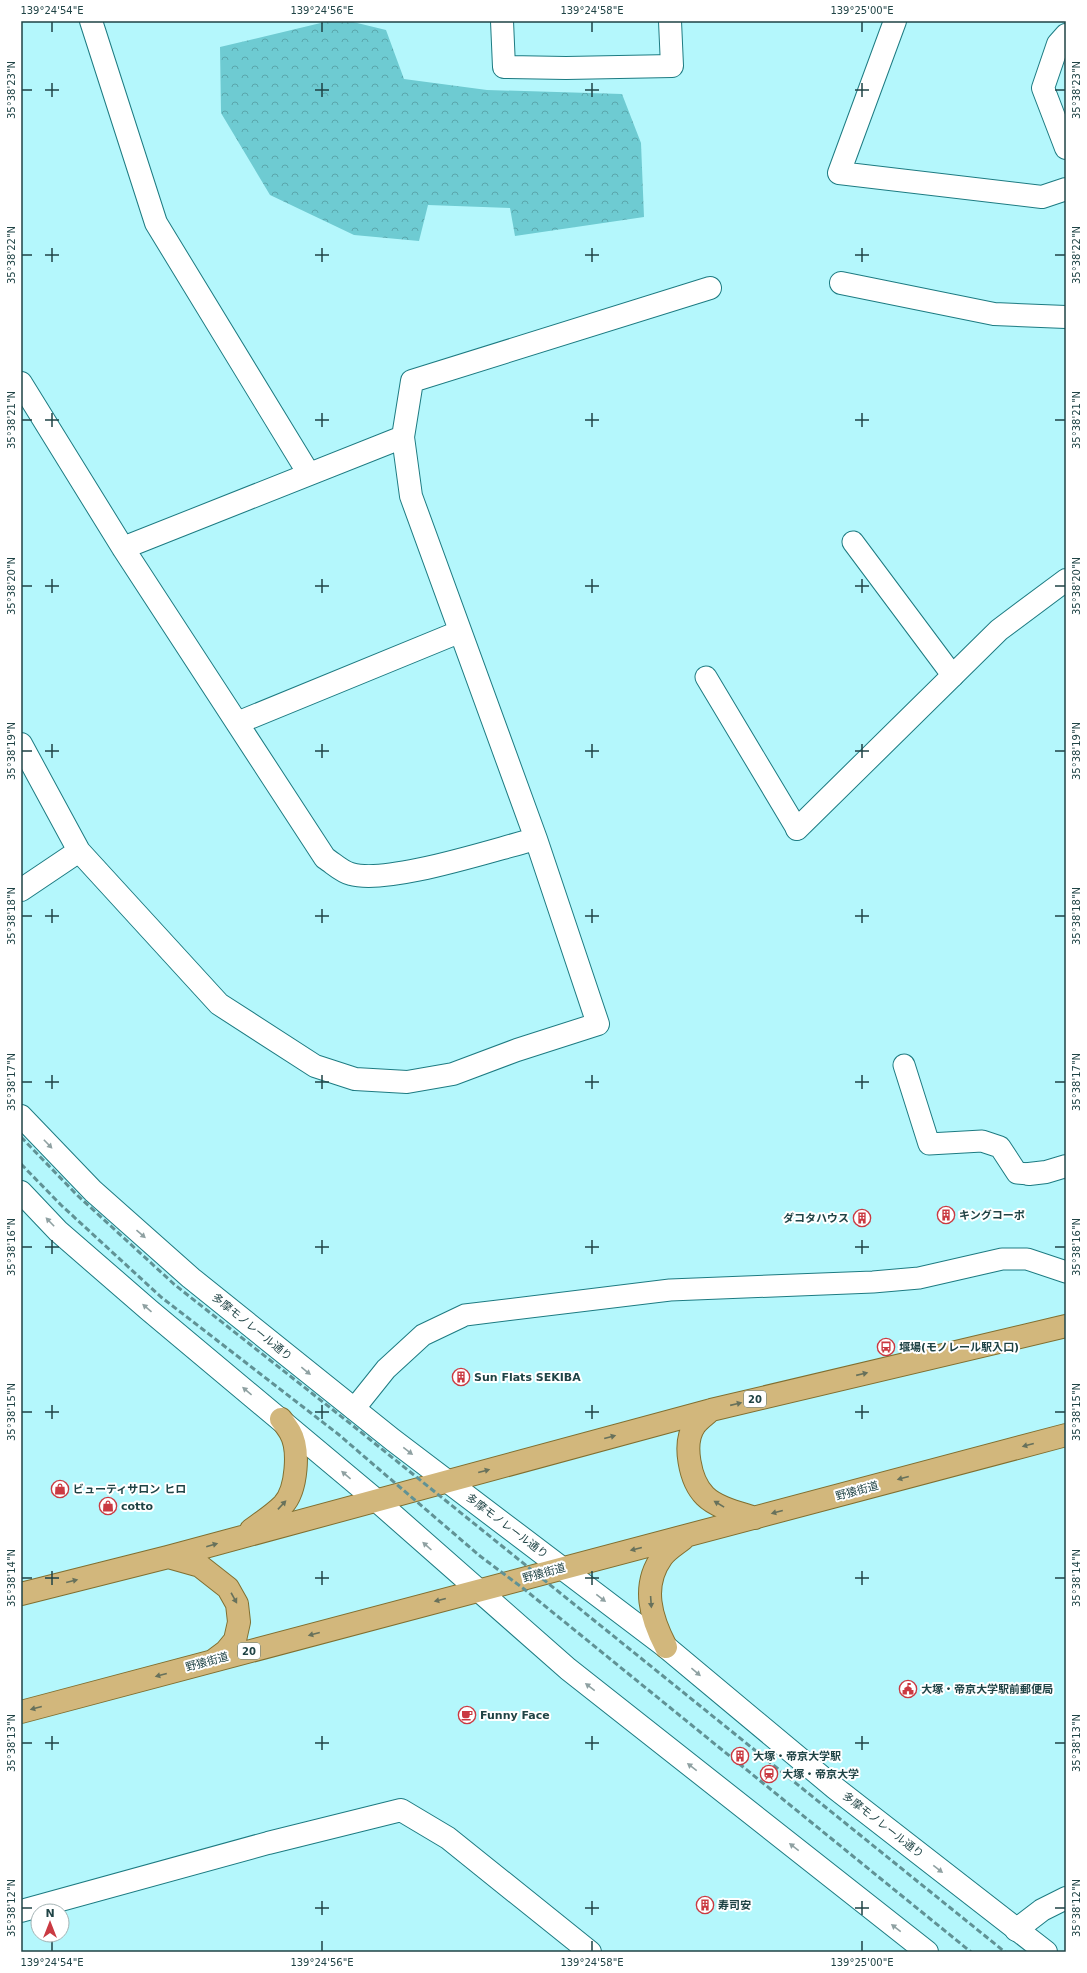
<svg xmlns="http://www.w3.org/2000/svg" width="1087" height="1973" font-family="'DejaVu Sans','Noto Sans JP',sans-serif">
<defs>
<pattern id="forest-crowns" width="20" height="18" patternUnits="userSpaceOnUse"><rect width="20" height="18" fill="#6ecbd2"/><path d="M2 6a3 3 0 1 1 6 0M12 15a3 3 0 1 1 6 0" fill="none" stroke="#5aa6ac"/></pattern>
</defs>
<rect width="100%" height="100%" fill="#b4f7fc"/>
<path fill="url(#forest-crowns)" d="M 329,21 L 349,21 L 386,30 L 404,79 L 487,90 L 622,94 L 641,143 L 644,217 L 515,236 L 510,208 L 428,205 L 419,241 L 354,235 L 270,195 L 221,113 L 220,47 Z"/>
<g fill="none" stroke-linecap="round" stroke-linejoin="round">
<defs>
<path id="service" d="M 853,542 L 953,676
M 706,677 L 797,829
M 904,1065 L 929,1144 L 982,1141 L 1000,1147 L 1017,1173 L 1029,1174
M 354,1409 L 386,1369 L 423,1335 L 465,1315 L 670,1290 L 873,1282 L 919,1278 L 1002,1259 L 1027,1259 L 1066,1272"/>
<path id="minor" d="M 91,21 L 156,223 L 309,474
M 502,21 L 504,67 L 566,68 L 672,66 L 670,21
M 895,21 L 839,173 L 1042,197 L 1066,189
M 1066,35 L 1058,44 L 1043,88 L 1066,148
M 841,283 L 994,314 L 1066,317
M 21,383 L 123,548 L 325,858 C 333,863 342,872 351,874 C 388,885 495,849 536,839 L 598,1024 L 517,1050 L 453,1074 L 407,1082 L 355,1079 L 315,1066 L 219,1004 L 79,851 L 21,744
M 123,548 L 403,437
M 237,723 L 459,632
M 797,829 L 999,630 L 1066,580
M 536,839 L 411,496 L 403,437 L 412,381 L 710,288
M 21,890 L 79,851
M 1029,1174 L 1046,1172 L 1066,1166
M 21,1911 L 268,1843 L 401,1810 L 448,1838 L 590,1952
M 1016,1930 L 1042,1910 L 1066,1898"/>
<path id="secondary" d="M 21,1116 L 93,1191 L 191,1278 L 393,1440 L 666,1647 L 835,1788 L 1046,1952
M 21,1192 L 58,1231 L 149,1310 L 376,1500 L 568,1669 L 927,1952"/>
<path id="primary" d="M 711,1410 C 706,1415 699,1419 695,1425 C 682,1443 690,1481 705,1496 C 717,1508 740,1513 755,1518
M 251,1530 C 262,1522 274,1514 283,1505 C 297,1490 300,1449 290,1432 C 287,1427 284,1423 281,1419
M 168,1557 L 200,1566 L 228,1588 L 237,1604 L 239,1622 L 235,1640 L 226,1651 L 214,1660
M 21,1594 L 168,1557 L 711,1410 L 1066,1326
M 666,1647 C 651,1618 641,1586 662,1557 C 667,1550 677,1544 683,1539
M 21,1712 L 1066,1435"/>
</defs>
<use href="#service" stroke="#1d7b82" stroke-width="23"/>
<use href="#minor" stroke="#1d7b82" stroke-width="24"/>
<use href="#secondary" stroke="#1d7b82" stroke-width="24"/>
<use href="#primary" stroke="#806f30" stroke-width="24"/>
<use href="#service" stroke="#fff" stroke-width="21"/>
<use href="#minor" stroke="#fff" stroke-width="22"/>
<use href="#secondary" stroke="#fff" stroke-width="22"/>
<use href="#primary" stroke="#d2b77c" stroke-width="22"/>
<path stroke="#609295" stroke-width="3" stroke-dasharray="6 3" stroke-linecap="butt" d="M 21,1137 L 77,1195 L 175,1285 L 352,1425 L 1005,1952
M 21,1164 L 61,1205 L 161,1297 L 338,1434 L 480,1556 L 524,1589 L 971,1952"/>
</g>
<defs><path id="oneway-solid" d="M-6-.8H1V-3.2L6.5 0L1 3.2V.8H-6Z"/></defs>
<g fill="#8fa1a2">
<use href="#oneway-solid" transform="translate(48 1144) rotate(46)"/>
<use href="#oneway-solid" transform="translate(50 1222) rotate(-134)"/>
<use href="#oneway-solid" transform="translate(141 1234) rotate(41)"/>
<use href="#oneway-solid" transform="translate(147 1308) rotate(-139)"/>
<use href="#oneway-solid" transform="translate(306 1371) rotate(39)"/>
<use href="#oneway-solid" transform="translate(247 1391) rotate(-140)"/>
<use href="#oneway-solid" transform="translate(408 1451) rotate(38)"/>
<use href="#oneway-solid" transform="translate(346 1475) rotate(-140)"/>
<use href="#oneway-solid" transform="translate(427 1546) rotate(-138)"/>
<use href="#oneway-solid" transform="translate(601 1598) rotate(38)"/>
<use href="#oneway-solid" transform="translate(696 1672) rotate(40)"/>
<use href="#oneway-solid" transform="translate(590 1687) rotate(-142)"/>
<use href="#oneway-solid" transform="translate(692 1767) rotate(-142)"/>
<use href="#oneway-solid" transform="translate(794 1847) rotate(-142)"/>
<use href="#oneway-solid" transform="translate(938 1869) rotate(38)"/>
<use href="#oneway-solid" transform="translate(896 1928) rotate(-142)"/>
</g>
<g fill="#67715b">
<use href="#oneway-solid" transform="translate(862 1374) rotate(-13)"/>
<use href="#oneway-solid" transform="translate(736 1404) rotate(-13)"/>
<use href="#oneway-solid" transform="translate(610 1437) rotate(-15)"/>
<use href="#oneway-solid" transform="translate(1028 1445) rotate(165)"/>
<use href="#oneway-solid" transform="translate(484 1471) rotate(-15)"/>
<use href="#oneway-solid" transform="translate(903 1478) rotate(165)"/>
<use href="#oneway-solid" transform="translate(719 1504) rotate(-149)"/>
<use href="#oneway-solid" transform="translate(282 1505) rotate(-47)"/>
<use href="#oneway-solid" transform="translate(777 1512) rotate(165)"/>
<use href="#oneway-solid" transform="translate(212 1545) rotate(-16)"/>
<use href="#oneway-solid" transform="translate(636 1549) rotate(166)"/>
<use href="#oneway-solid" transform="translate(72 1581) rotate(-14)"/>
<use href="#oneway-solid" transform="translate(234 1598) rotate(61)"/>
<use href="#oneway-solid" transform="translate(440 1600) rotate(166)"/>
<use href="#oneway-solid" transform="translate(651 1602) rotate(86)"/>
<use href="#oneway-solid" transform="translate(314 1634) rotate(165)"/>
<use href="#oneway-solid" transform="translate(161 1675) rotate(165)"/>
<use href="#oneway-solid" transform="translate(36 1708) rotate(165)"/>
</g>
<path fill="none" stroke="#1f4345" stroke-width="1.5" d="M 52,22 L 52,32M 322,22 L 322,32M 592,22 L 592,32M 862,22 L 862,32M 52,83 L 52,97M 322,83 L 322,97M 592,83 L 592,97M 862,83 L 862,97M 22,90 L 32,90M 45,90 L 59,90M 315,90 L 329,90M 585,90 L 599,90M 855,90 L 869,90M 1055,90 L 1065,90M 52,248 L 52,262M 322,248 L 322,262M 592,248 L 592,262M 862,248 L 862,262M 22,255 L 32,255M 45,255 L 59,255M 315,255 L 329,255M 585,255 L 599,255M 855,255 L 869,255M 1055,255 L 1065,255M 52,413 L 52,427M 322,413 L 322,427M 592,413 L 592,427M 862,413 L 862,427M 22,420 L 32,420M 45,420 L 59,420M 315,420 L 329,420M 585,420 L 599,420M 855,420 L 869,420M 1055,420 L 1065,420M 52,579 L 52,593M 322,579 L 322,593M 592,579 L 592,593M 862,579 L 862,593M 22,586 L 32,586M 45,586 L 59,586M 315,586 L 329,586M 585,586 L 599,586M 855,586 L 869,586M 1055,586 L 1065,586M 52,744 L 52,758M 322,744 L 322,758M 592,744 L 592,758M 862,744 L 862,758M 22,751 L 32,751M 45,751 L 59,751M 315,751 L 329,751M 585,751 L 599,751M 855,751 L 869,751M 1055,751 L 1065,751M 52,909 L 52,923M 322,909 L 322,923M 592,909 L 592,923M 862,909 L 862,923M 22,916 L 32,916M 45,916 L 59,916M 315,916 L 329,916M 585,916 L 599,916M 855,916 L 869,916M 1055,916 L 1065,916M 52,1075 L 52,1089M 322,1075 L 322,1089M 592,1075 L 592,1089M 862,1075 L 862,1089M 22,1082 L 32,1082M 45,1082 L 59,1082M 315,1082 L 329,1082M 585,1082 L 599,1082M 855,1082 L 869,1082M 1055,1082 L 1065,1082M 52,1240 L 52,1254M 322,1240 L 322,1254M 592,1240 L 592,1254M 862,1240 L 862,1254M 22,1247 L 32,1247M 45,1247 L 59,1247M 315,1247 L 329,1247M 585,1247 L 599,1247M 855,1247 L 869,1247M 1055,1247 L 1065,1247M 52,1405 L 52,1419M 322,1405 L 322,1419M 592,1405 L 592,1419M 862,1405 L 862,1419M 22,1412 L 32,1412M 45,1412 L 59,1412M 315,1412 L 329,1412M 585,1412 L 599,1412M 855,1412 L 869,1412M 1055,1412 L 1065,1412M 52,1571 L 52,1585M 322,1571 L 322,1585M 592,1571 L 592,1585M 862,1571 L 862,1585M 22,1578 L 32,1578M 45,1578 L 59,1578M 315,1578 L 329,1578M 585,1578 L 599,1578M 855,1578 L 869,1578M 1055,1578 L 1065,1578M 52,1736 L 52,1750M 322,1736 L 322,1750M 592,1736 L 592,1750M 862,1736 L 862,1750M 22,1743 L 32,1743M 45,1743 L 59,1743M 315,1743 L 329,1743M 585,1743 L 599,1743M 855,1743 L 869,1743M 1055,1743 L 1065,1743M 322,1901 L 322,1915M 592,1901 L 592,1915M 862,1901 L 862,1915M 22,1908 L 32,1908M 315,1908 L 329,1908M 585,1908 L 599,1908M 855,1908 L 869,1908M 1055,1908 L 1065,1908M 52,1941 L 52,1951M 322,1941 L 322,1951M 592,1941 L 592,1951M 862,1941 L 862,1951"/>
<defs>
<symbol id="building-ring" viewBox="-11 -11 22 22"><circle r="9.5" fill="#fff" stroke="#ca3a42" stroke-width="1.5"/><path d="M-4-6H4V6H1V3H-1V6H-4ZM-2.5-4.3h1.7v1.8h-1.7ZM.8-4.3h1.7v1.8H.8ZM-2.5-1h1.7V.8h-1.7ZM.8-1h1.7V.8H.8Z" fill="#ca3a42"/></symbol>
<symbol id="bus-ring" viewBox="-11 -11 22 22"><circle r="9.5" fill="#fff" stroke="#ca3a42" stroke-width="1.5"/><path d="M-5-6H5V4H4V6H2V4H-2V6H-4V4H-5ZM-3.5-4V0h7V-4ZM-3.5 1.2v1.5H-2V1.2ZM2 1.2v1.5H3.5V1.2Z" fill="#ca3a42"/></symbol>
<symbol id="shop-ring" viewBox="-11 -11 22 22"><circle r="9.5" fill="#fff" stroke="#ca3a42" stroke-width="1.5"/><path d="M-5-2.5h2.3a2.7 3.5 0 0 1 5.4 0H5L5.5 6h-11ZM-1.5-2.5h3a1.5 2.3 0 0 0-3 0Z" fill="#ca3a42"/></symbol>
<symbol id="civic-ring" viewBox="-11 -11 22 22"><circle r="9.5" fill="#fff" stroke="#ca3a42" stroke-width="1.5"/><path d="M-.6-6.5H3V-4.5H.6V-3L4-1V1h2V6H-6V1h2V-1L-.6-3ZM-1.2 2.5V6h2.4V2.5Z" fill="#ca3a42"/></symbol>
<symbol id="cafe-ring" viewBox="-11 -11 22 22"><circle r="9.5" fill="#fff" stroke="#ca3a42" stroke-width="1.5"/><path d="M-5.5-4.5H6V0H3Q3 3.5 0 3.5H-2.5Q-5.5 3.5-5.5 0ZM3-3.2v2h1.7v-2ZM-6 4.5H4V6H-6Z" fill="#ca3a42"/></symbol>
<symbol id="station-ring" viewBox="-11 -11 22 22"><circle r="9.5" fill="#fff" stroke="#ca3a42" stroke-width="1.5"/><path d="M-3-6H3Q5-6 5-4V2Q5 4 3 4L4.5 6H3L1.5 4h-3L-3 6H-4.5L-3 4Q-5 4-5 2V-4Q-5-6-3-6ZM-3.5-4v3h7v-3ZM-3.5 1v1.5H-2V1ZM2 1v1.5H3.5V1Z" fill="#ca3a42"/></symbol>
</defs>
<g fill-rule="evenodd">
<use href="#building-ring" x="936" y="1205" width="20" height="20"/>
<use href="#building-ring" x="852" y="1208" width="20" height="20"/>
<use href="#bus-ring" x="876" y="1337" width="20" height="20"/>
<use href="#building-ring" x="451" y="1367" width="20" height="20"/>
<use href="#shop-ring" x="50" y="1479" width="20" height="20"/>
<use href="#shop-ring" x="98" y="1496" width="20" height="20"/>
<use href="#civic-ring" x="898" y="1679" width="20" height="20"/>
<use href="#cafe-ring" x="457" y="1705" width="20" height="20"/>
<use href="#building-ring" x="730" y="1746" width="20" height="20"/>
<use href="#station-ring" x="759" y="1764" width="20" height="20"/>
<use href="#building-ring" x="695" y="1895" width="20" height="20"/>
</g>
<g text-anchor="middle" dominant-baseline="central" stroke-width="4" stroke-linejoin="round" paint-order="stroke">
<g fill="#fff" stroke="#627b7d" stroke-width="1">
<rect x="744" y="1391" width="22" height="16" rx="3"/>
<rect x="238" y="1643" width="22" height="16" rx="3"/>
</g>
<g font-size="10" font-weight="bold" fill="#1f4345">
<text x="755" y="1399">20</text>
<text x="249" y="1651">20</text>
</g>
<g font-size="11" font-weight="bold" fill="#1f4345" stroke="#fff" text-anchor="start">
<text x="959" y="1215">キングコーポ</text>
<text x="849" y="1218" text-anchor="end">ダコタハウス</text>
<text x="899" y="1347">堰場(モノレール駅入口)</text>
<text x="474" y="1377">Sun Flats SEKIBA</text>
<text x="73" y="1489">ビューティサロン ヒロ</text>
<text x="121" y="1506">cotto</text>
<text x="921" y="1689">大塚・帝京大学駅前郵便局</text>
<text x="480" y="1715">Funny Face</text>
<text x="753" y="1756">大塚・帝京大学駅</text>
<text x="782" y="1774">大塚・帝京大学</text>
<text x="718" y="1905">寿司安</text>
</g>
<g font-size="11" fill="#1f4345" stroke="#fff">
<text transform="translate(252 1327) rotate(39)">多摩モノレール通り</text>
<text transform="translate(857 1491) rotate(-15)">野猿街道</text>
<text transform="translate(507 1526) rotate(37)">多摩モノレール通り</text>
<text transform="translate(544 1573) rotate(-15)">野猿街道</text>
<text transform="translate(207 1662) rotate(-15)">野猿街道</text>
<text transform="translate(883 1825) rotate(38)">多摩モノレール通り</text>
</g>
</g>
<rect width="1087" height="1973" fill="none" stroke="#ffffff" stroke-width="44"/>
<g transform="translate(50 1923)"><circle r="19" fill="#ffffff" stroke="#a5b4b5"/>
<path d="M0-3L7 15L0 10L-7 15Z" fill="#ca3a42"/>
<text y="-6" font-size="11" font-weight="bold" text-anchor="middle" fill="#1f4345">N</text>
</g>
<rect x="22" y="22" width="1043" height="1929" fill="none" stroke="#1f4345" stroke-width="1.5"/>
<g font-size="10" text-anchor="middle" fill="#1f4345">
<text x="52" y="14">139°24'54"E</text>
<text x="322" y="14">139°24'56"E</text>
<text x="592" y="14">139°24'58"E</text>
<text x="862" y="14">139°25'00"E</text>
<text transform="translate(11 90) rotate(-90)" y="4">35°38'23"N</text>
<text transform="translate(1076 90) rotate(-90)" y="4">35°38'23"N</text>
<text transform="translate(11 255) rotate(-90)" y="4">35°38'22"N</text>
<text transform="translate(1076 255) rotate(-90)" y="4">35°38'22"N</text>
<text transform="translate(11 420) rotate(-90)" y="4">35°38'21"N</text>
<text transform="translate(1076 420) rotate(-90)" y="4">35°38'21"N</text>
<text transform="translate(11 586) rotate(-90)" y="4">35°38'20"N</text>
<text transform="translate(1076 586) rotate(-90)" y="4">35°38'20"N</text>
<text transform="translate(11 751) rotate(-90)" y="4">35°38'19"N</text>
<text transform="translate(1076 751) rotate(-90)" y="4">35°38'19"N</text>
<text transform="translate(11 916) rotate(-90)" y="4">35°38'18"N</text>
<text transform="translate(1076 916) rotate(-90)" y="4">35°38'18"N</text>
<text transform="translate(11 1082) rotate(-90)" y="4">35°38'17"N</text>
<text transform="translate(1076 1082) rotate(-90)" y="4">35°38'17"N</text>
<text transform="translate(11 1247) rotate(-90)" y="4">35°38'16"N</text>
<text transform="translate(1076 1247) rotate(-90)" y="4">35°38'16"N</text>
<text transform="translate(11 1412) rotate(-90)" y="4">35°38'15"N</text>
<text transform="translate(1076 1412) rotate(-90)" y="4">35°38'15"N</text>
<text transform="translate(11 1578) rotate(-90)" y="4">35°38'14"N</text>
<text transform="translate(1076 1578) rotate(-90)" y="4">35°38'14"N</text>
<text transform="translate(11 1743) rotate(-90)" y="4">35°38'13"N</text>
<text transform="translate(1076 1743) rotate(-90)" y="4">35°38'13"N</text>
<text transform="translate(11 1908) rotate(-90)" y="4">35°38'12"N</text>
<text transform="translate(1076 1908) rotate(-90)" y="4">35°38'12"N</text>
<text x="52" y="1966">139°24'54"E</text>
<text x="322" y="1966">139°24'56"E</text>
<text x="592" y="1966">139°24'58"E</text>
<text x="862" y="1966">139°25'00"E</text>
</g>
</svg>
